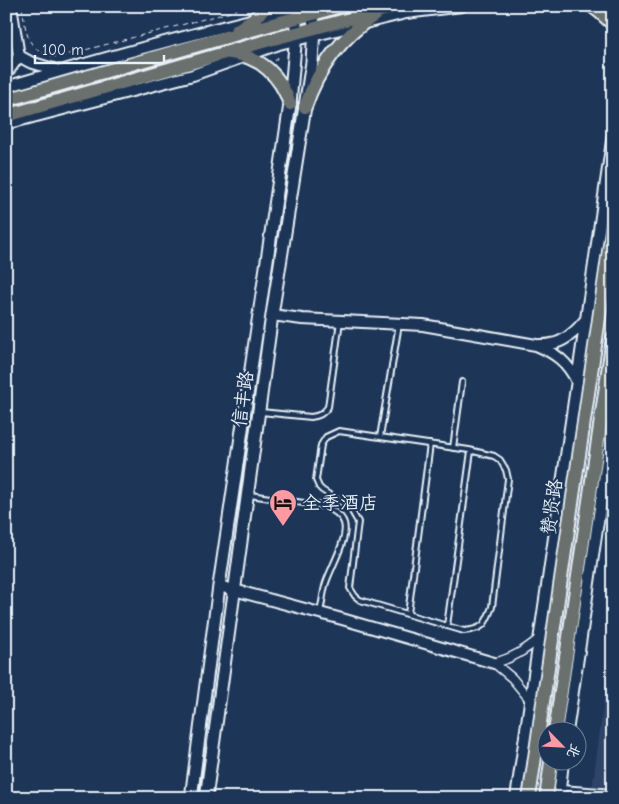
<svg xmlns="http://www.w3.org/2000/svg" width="619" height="804" font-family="'Comic Neue','LXGW WenKai TC',sans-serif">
<rect width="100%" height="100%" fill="#1d3557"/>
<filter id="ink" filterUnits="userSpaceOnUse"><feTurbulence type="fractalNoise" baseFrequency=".02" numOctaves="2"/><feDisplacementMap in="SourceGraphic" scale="10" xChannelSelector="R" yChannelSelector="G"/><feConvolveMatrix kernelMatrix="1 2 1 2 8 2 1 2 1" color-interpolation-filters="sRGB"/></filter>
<g filter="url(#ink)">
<path fill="#2d4468" d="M 611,646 L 613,647 L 613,798 L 591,798 Z"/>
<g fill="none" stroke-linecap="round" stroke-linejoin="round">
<defs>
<path id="service" d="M 261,412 L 311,417 C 319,416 323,414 328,407 L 340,321
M 380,437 L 469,450 L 494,456 L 500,460 L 506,470 L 508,479 L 492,607 C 485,625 484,629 464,631 L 360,600 L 355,596 L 350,588 L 358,522 L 350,508 L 322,490 L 319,487 L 316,480 L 321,445 L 326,437 L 339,431 L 380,437 L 399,324
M 453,448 L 462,382
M 250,495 L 324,506 C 332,510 341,514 344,523 C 349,539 329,570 325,586 C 323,594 322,604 320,612
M 408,614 L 430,444
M 447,626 L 471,451
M 562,788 L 613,792"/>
<path id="minor" d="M 494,663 L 512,678 L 531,701
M 494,663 C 513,658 524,651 540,638"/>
<path id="tertiary" d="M 19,56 L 30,62 L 60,71
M 6,74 L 19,56 L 11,6
M 6,87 C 107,57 208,29 310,6
M 6,124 L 193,75 L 279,44 L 406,13 L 462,6
M 272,315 L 302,319 L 423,325 L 536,345 C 555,353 568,362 577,382
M 539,345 C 543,345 547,345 551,344 C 565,342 578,329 586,319
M 219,586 L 342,619 L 494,663
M 567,732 L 613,420
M 516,798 L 613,134
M 559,798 L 563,762"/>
<path id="secondary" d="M 191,798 L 219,586 L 290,104 L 296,33 L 296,6
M 206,798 L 272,315 L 312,62 L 314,28 L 312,6"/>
<path id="primary" d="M 592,6 L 601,13 L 613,24
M 236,31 L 256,17 L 267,6
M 230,53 C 260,56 281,76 290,104
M 6,100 L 138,62 L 280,22 L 313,14 L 339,6
M 305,107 C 318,69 341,37 375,15
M 6,116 L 270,40 L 399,6
M 555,732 L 613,338
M 529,798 L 613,222
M 546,798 L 551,762"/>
</defs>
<use href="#service" stroke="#e8f1f8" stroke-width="8"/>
<use href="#minor" stroke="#e8f1f8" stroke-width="11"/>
<use href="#tertiary" stroke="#e8f1f8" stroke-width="14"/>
<use href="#secondary" stroke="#e8f1f8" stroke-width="15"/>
<use href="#primary" stroke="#e8f1f8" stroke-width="16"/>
<path stroke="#e8f1f8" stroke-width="1" stroke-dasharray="5 4" stroke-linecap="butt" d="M 22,6 C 26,32 26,54 58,57 L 231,12 L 244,6
M 275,61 L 278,57 L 278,54"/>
<use href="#service" stroke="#1d3557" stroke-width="4"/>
<use href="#minor" stroke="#1d3557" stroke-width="8"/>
<use href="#tertiary" stroke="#1d3557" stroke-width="10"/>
<use href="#secondary" stroke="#1d3557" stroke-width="11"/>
<use href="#primary" stroke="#6b706d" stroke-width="12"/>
</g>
</g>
<defs>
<symbol id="hotel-pin" viewBox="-11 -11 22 30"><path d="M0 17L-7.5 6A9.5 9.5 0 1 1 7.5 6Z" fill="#ff9aa2" stroke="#1d3557"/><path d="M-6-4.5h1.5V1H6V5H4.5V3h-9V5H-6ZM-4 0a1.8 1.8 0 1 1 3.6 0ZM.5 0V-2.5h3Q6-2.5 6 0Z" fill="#111"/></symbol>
</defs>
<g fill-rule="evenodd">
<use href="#hotel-pin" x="267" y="487" width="32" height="43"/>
</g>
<g text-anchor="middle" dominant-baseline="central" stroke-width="4" stroke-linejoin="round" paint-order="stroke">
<g font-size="19" fill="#e8f1f8" stroke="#1d3557">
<text transform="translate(243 399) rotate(-82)">信丰路</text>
<text transform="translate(552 507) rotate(-82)">赞贤路</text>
</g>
<g font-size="19" fill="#e8f1f8" stroke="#1d3557" text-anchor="start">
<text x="302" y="503">全季酒店</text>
</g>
</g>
<rect width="619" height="804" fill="none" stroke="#1d3557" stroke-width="25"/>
<rect x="12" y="12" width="594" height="779" fill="none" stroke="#e8f1f8" stroke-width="2" filter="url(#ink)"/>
<g transform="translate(562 746) rotate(114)"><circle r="24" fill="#1d3557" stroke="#6e8097"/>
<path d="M0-4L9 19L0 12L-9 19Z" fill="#ff9aa2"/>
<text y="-8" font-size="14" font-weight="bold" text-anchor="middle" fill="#e8f1f8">北</text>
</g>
<path d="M35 55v8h129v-8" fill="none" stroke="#e8f1f8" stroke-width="2.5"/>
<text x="42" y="55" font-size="15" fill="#e8f1f8" stroke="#1d3557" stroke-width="4" paint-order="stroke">100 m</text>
</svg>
